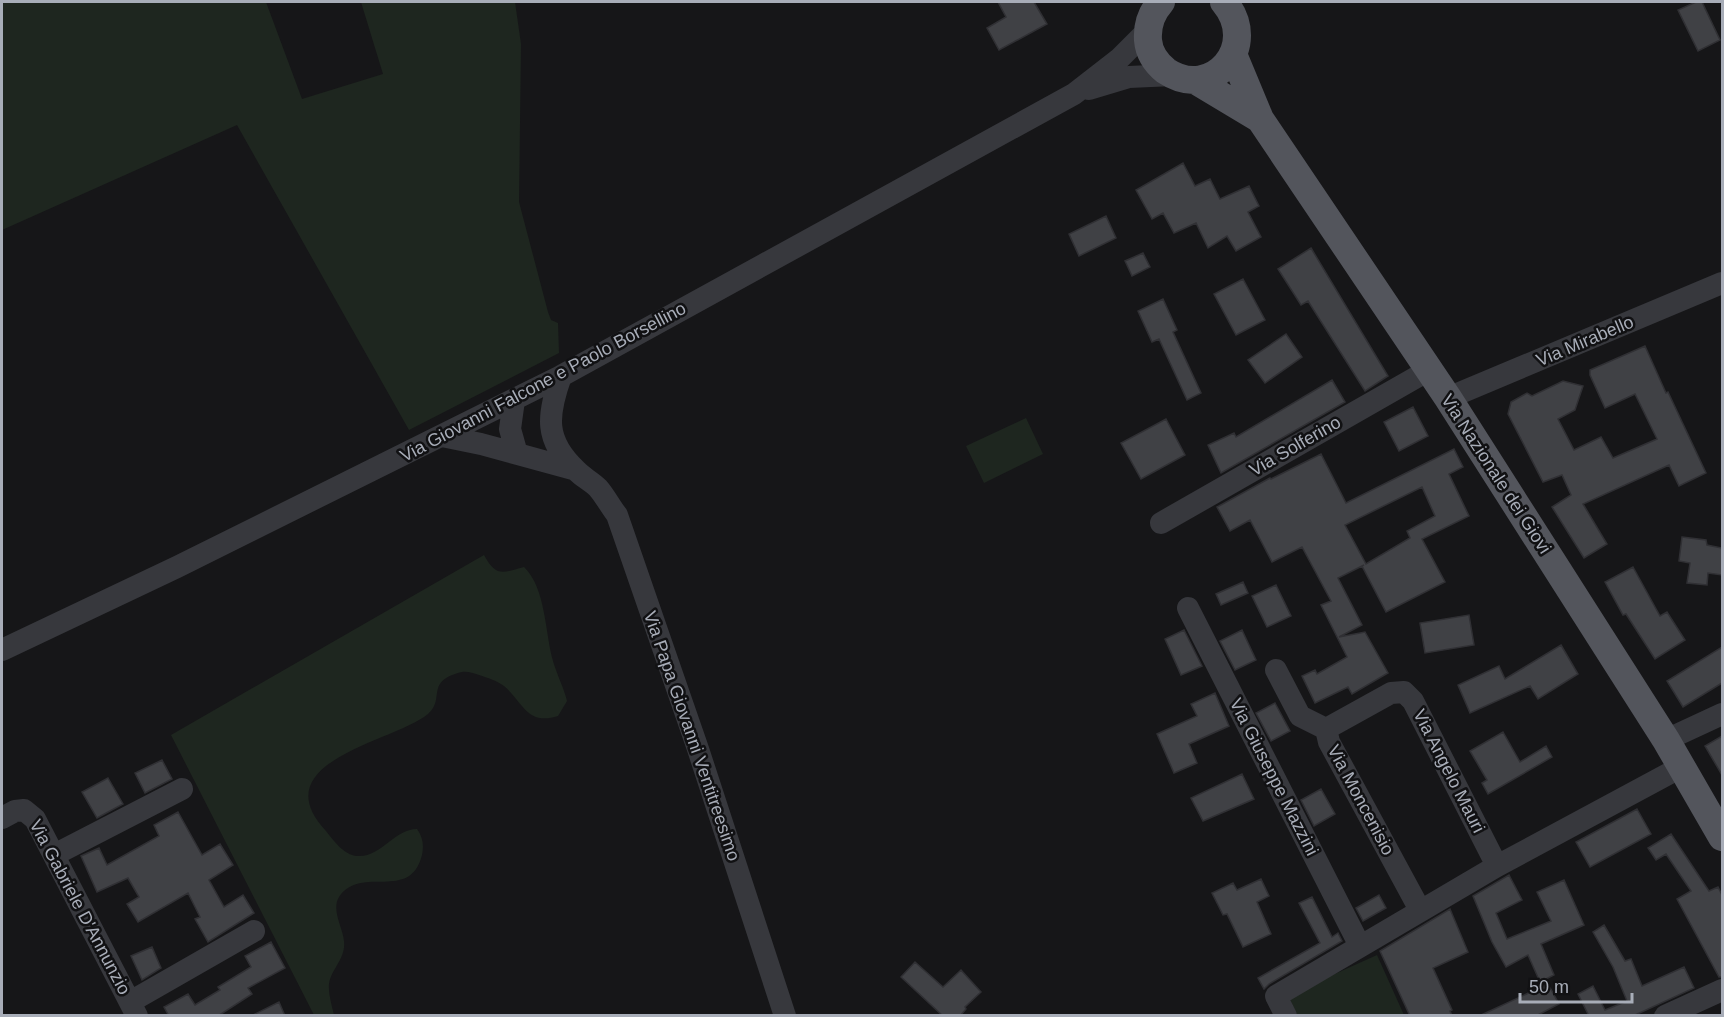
<svg xmlns="http://www.w3.org/2000/svg" width="1724" height="1017" font-family="Arial,sans-serif">
<rect width="100%" height="100%" fill="#161618"/>
<path fill="#1e261f" d="M 2,2 L 266,2 L 302,99 L 383,74 L 361,2 L 515,2 L 521,44 L 519,202 L 548,312 L 551,320 L 558,323 L 559,353 L 409,430 L 237,125 L 2,230 Z
M 1026,418 L 1043,454 L 984,483 L 966,446 Z
M 484,555 C 496,577 502,573 524,567 C 546,588 545,633 553,661 C 557,675 564,688 567,701 L 558,716 C 527,726 523,702 504,686 C 496,680 488,678 479,675 C 473,673 467,671 462,672 C 424,681 446,699 428,714 C 394,742 261,761 326,831 C 334,841 344,855 357,856 C 381,858 394,829 417,829 C 423,837 424,846 422,855 C 410,903 361,864 339,897 C 331,910 343,928 344,941 C 346,959 331,969 329,984 C 328,993 332,1006 334,1015 L 314,1015 L 171,735 Z
M 1377,955 L 1404,1015 L 1297,1015 L 1288,995 Z"/>
<path fill="#404145" stroke="#303034" stroke-width="1.5" fill-rule="evenodd" d="M 998,2 L 1034,2 L 1047,24 L 999,50 L 987,28 L 1006,17 Z
M 1696,2 L 1702,2 L 1720,40 L 1698,51 L 1678,10 Z
M 1183,163 L 1195,186 L 1210,179 L 1220,199 L 1249,186 L 1259,206 L 1248,212 L 1261,237 L 1236,251 L 1227,236 L 1208,248 L 1196,223 L 1174,233 L 1163,213 L 1152,219 L 1136,190 Z
M 1106,216 L 1116,238 L 1079,256 L 1069,234 Z
M 1311,248 L 1388,376 L 1365,391 L 1308,301 L 1301,305 L 1278,269 Z
M 1143,253 L 1150,267 L 1132,276 L 1125,261 Z
M 1243,279 L 1265,320 L 1236,335 L 1214,294 Z
M 1163,299 L 1177,330 L 1173,332 L 1201,393 L 1187,400 L 1159,339 L 1152,342 L 1138,311 Z
M 1286,334 L 1302,357 L 1265,383 L 1248,360 Z
M 1645,346 L 1666,393 L 1668,392 L 1706,473 L 1679,486 L 1669,465 L 1583,504 L 1607,544 L 1584,558 L 1552,507 L 1571,495 L 1562,475 L 1543,482 L 1508,414 L 1511,402 L 1527,393 L 1532,396 L 1563,381 L 1583,386 L 1575,410 L 1558,419 L 1574,450 L 1601,437 L 1613,458 L 1657,439 L 1635,394 L 1605,408 L 1590,375 L 1590,370 Z
M 1332,380 L 1345,402 L 1221,473 L 1208,445 L 1234,433 L 1236,437 Z
M 1413,407 L 1428,436 L 1399,451 L 1384,422 Z
M 1166,419 L 1185,455 L 1141,479 L 1121,443 Z
M 1454,449 L 1463,467 L 1449,474 L 1469,516 L 1422,539 L 1445,582 L 1386,612 L 1362,566 L 1364,565 L 1338,578 L 1362,625 L 1339,637 L 1365,632 L 1388,673 L 1352,694 L 1348,687 L 1315,703 L 1302,676 L 1315,670 L 1317,674 L 1347,657 L 1321,605 L 1331,601 L 1302,547 L 1272,562 L 1250,520 L 1230,531 L 1217,507 L 1270,478 L 1271,479 L 1321,454 L 1346,503 ZM 1422,487 L 1435,516 L 1407,531 L 1410,538 L 1366,564 L 1345,525 Z
M 1682,537 L 1706,540 L 1707,545 L 1722,548 L 1722,575 L 1708,573 L 1707,585 L 1687,583 L 1690,563 L 1679,561 Z
M 1633,567 L 1660,616 L 1667,612 L 1685,640 L 1655,659 L 1626,614 L 1623,615 L 1605,582 Z
M 1243,582 L 1248,593 L 1221,605 L 1216,594 Z
M 1276,585 L 1291,616 L 1267,627 L 1252,596 Z
M 1469,615 L 1474,645 L 1425,653 L 1420,623 Z
M 1184,630 L 1202,666 L 1181,675 L 1165,639 Z
M 1242,630 L 1256,660 L 1235,670 L 1220,641 Z
M 1561,645 L 1578,674 L 1538,699 L 1530,686 L 1470,713 L 1458,685 L 1499,666 L 1505,679 Z
M 1722,647 L 1722,683 L 1683,707 L 1667,681 Z
M 1215,693 L 1229,726 L 1189,744 L 1197,763 L 1174,773 L 1157,734 L 1197,716 L 1191,704 Z
M 1275,703 L 1290,731 L 1271,741 L 1256,713 Z
M 1503,732 L 1520,762 L 1546,746 L 1552,757 L 1488,794 L 1482,783 L 1487,780 L 1470,751 Z
M 1722,736 L 1722,775 L 1705,746 Z
M 162,760 L 172,779 L 145,793 L 135,773 Z
M 1242,774 L 1254,799 L 1203,821 L 1191,798 Z
M 108,778 L 123,804 L 97,818 L 82,792 Z
M 1321,789 L 1335,814 L 1314,826 L 1301,800 Z
M 1637,809 L 1651,834 L 1590,867 L 1576,842 Z
M 178,812 L 202,855 L 220,844 L 233,865 L 209,880 L 224,907 L 243,895 L 254,913 L 208,942 L 195,919 L 200,917 L 188,893 L 138,922 L 127,904 L 139,897 L 128,878 L 97,892 L 81,856 L 99,848 L 107,865 L 159,836 L 154,825 Z
M 1671,834 L 1709,891 L 1718,887 L 1722,895 L 1722,977 L 1719,977 L 1677,899 L 1691,891 L 1666,854 L 1656,860 L 1648,848 Z
M 1509,875 L 1522,900 L 1496,913 L 1507,939 L 1551,921 L 1537,892 L 1564,880 L 1584,925 L 1541,944 L 1554,975 L 1540,982 L 1528,955 L 1506,967 L 1492,942 L 1473,896 Z
M 1261,879 L 1269,896 L 1257,902 L 1271,934 L 1243,947 L 1227,914 L 1223,915 L 1212,893 L 1233,883 L 1237,890 Z
M 1379,895 L 1386,908 L 1363,921 L 1356,908 Z
M 1312,897 L 1332,937 L 1338,933 L 1342,941 L 1269,984 L 1264,989 L 1258,978 L 1320,943 L 1299,903 Z
M 1450,909 L 1468,952 L 1433,968 L 1452,1010 L 1450,1011 L 1452,1016 L 1410,1016 L 1380,951 Z
M 1604,925 L 1625,961 L 1631,959 L 1642,986 L 1684,967 L 1694,988 L 1633,1016 L 1589,1016 L 1578,994 L 1593,986 L 1605,1010 L 1627,1001 L 1613,967 L 1593,932 Z
M 271,942 L 285,968 L 248,988 L 252,994 L 218,1016 L 169,1016 L 164,1007 L 188,994 L 195,1005 L 220,990 L 218,987 L 251,967 L 245,956 Z
M 152,947 L 161,968 L 142,980 L 131,956 Z
M 915,962 L 943,987 L 961,970 L 981,992 L 965,1007 L 966,1009 L 960,1016 L 943,1016 L 901,977 Z
M 1548,984 L 1559,1004 L 1536,1016 L 1479,1016 Z
M 279,1002 L 285,1016 L 251,1016 Z"/>
<g fill="none" stroke-linecap="round" stroke-linejoin="round">
<path stroke="#37383d" stroke-width="22" d="M 1089,89 L 1129,77 L 1173,75
M 561,376 C 547,415 544,440 576,470 C 582,477 591,481 598,488 C 605,496 610,506 617,515 L 698,749 L 785,1016
M 1448,398 L 1722,283
M 514,400 L 510,429 L 517,454
M 442,436 L 481,444 L 576,470
M 1161,523 L 1429,370
M 1188,608 L 1360,946
M 2,650 L 177,567 L 561,376 L 1074,94 L 1119,59 L 1147,31
M 1276,670 L 1300,716 L 1326,729
M 1326,729 L 1391,693 L 1404,692 L 1413,701 L 1497,866
M 1326,729 L 1329,742 L 1420,910
M 1666,740 L 1722,714
M 2,818 L 15,811 L 24,810 L 35,819 L 137,1016
M 54,855 L 182,789
M 130,1002 L 254,931
M 1286,1016 L 1276,996 L 1497,866 L 1681,767
M 1665,1016 L 1722,990"/>
<path stroke="#53555c" stroke-width="28" d="M 1161,2 C 1151,13 1147,25 1148,40 C 1149,53 1156,63 1166,71 C 1212,102 1261,46 1224,2
M 1233,54 L 1260,119 L 1448,398 L 1666,740 L 1722,837
M 1195,80 L 1260,119"/>
</g>
<g text-anchor="middle" dominant-baseline="central" stroke-width="5" stroke-linejoin="round" paint-order="stroke">
<g font-size="18" fill="#a8adb8" stroke="#111113">
<text transform="translate(1585 341) rotate(-23)">Via Mirabello</text>
<text transform="translate(543 382) rotate(-28)">Via Giovanni Falcone e Paolo Borsellino</text>
<text transform="translate(1295 446) rotate(-30)">Via Solferino</text>
<text transform="translate(1496 474) rotate(57)">Via Nazionale dei Giovi</text>
<text transform="translate(692 736) rotate(71)">Via Papa Giovanni Ventitreesimo</text>
<text transform="translate(1449 771) rotate(63)">Via Angelo Mauri</text>
<text transform="translate(1274 777) rotate(63)">Via Giuseppe Mazzini</text>
<text transform="translate(1361 800) rotate(62)">Via Moncenisio</text>
<text transform="translate(80 907) rotate(62)">Via Gabriele D'Annunzio</text>
</g>
</g>
<rect width="1724" height="1017" fill="none" stroke="#a8adb8" stroke-width="6"/>
<path d="M1520 993v9h112v-9" fill="none" stroke="#a8adb8" stroke-width="3"/>
<text x="1529" y="993" font-size="18" fill="#a8adb8" stroke="#111113" stroke-width="4.5" paint-order="stroke">50 m</text>
</svg>
